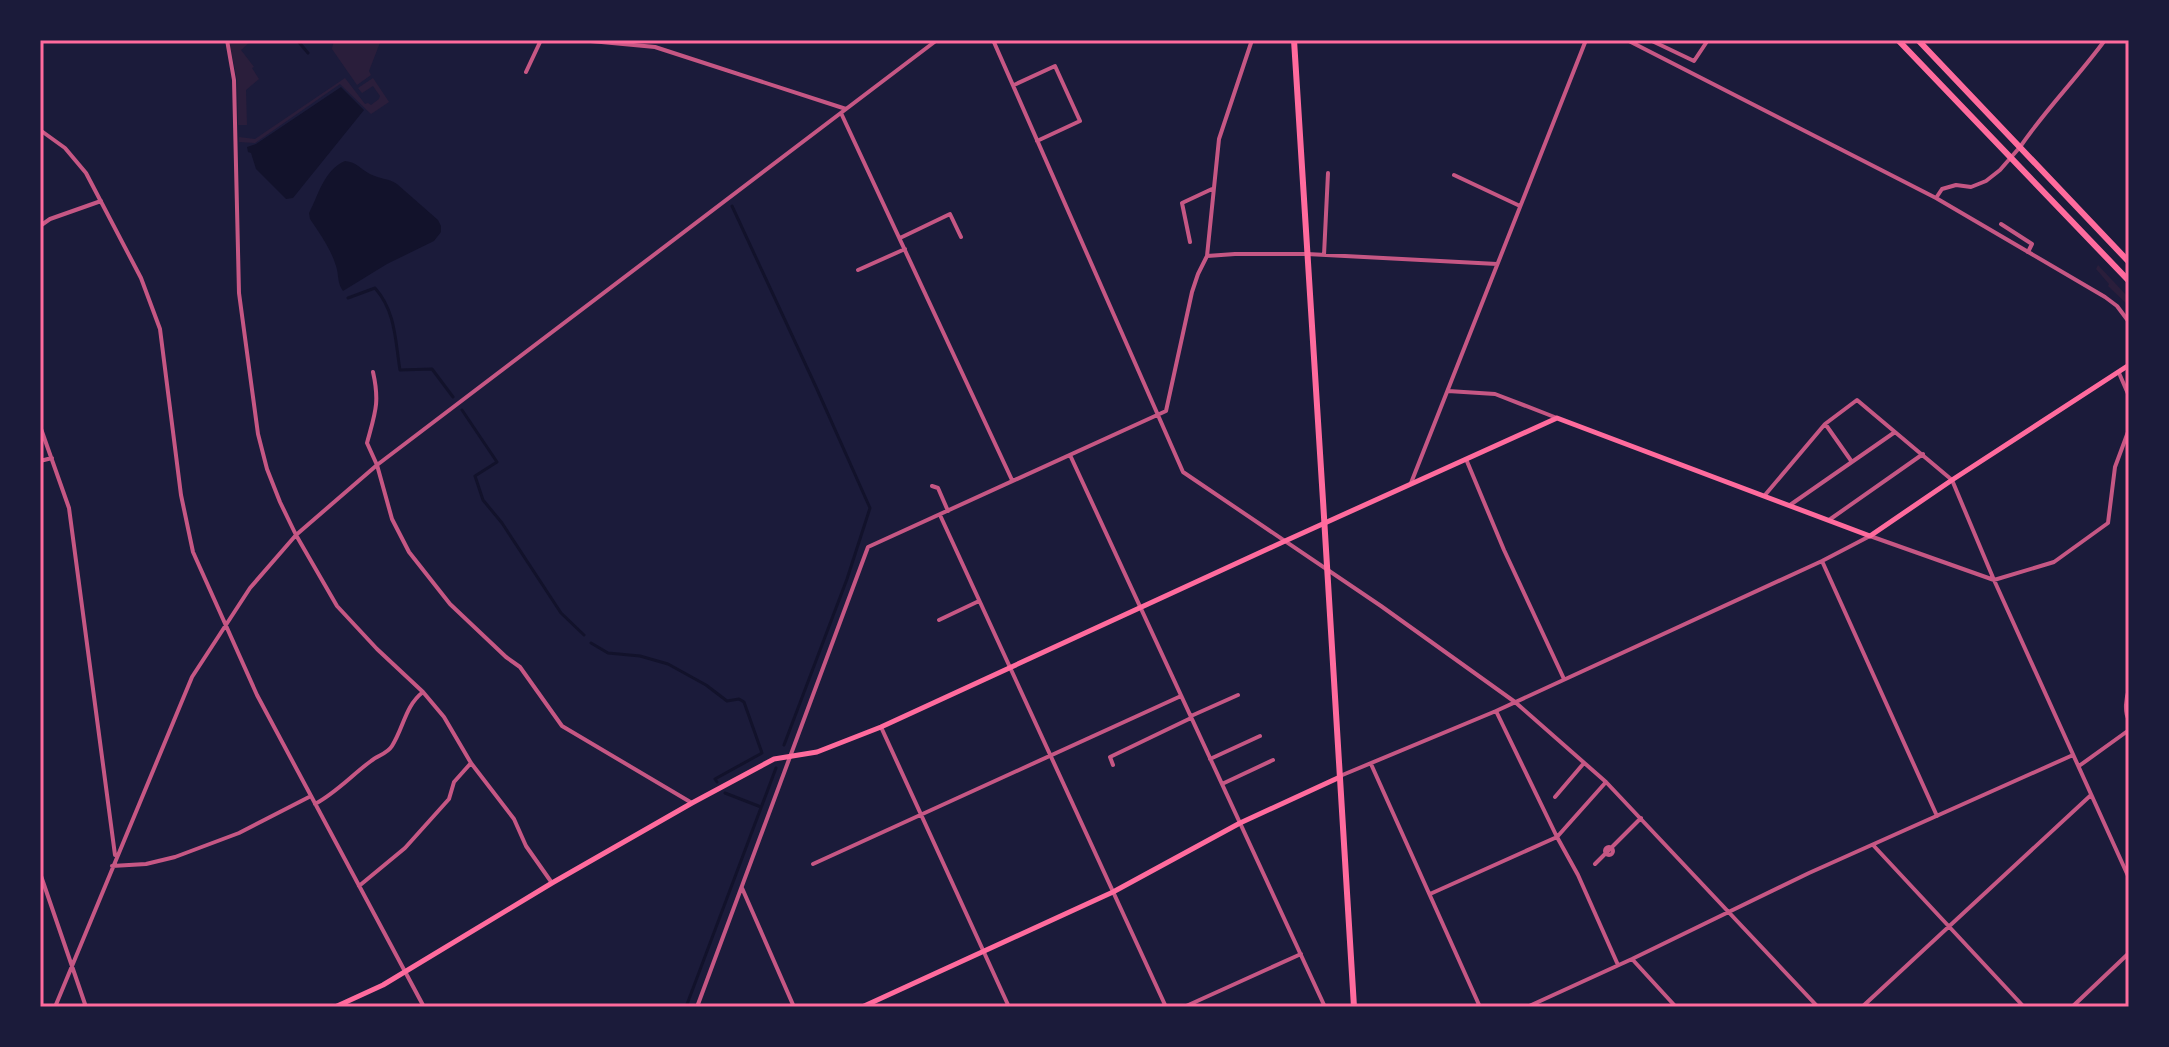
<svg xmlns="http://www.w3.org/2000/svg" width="2169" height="1047" font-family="'Varela Round',sans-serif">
<rect width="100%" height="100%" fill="#1b1b3a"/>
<path fill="#2a1e3b" d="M 229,40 L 248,40 L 250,42 L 241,50 L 254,67 L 252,68 L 259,79 L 246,90 L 247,125 L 238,125 L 237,80 Z
M 334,40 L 381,40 L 369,71 L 371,75 L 357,85 L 332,49 Z
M 345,78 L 365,104 L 368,103 L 371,105 L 379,99 L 380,96 L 373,86 L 362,93 L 358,88 L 373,78 L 389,102 L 371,114 L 340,84 L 255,143 L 239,142 L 239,137 L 255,139 Z
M 2098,265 L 2129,298 L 2129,306 L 2108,286 L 2109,284 L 2096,269 Z"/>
<path fill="#12122b" d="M 341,87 L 364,110 L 293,198 L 286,199 L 256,169 L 251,153 L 248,152 L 247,147 L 256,144 Z
M 345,161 C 357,162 360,169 370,174 C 379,179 388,178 397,184 L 438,220 L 441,226 L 441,232 L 434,241 L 387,264 L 343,291 C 337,283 339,275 336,266 C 331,249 320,234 310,219 L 309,213 C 319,194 324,170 345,161 Z"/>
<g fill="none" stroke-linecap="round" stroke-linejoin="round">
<path stroke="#12122b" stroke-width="3" d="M 297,40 L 308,53
M 732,206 L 816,387 L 870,508 L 847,579 L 784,745
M 348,298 L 375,288 C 396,312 395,340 400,370 L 432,369 L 453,397
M 462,410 L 497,462 L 475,476 L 483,500 L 502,523 L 561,613 L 584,635
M 591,643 L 608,653 L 640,656 L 668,664 L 706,685 L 727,701 L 739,699 L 744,702 L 762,753 L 715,779 L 717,782
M 725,793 L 761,807
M 686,1007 L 776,768"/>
<path stroke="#c65784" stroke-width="4" d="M 227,40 L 234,80 L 239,293 L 258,434 L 267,469 L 280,502 L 296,535 L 337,606 L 377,649 L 423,692 L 444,717 L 471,763 L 514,819 L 526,846 L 552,883
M 580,40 L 655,47 L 846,109
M 993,40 L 1183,472 L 1381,606 L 1515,702 L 1606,782 L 1818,1007
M 1650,40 L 1694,61 L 1708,40
M 526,72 L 541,40
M 1014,85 L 1055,66 L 1080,121 L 1037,141
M 841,113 L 1012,480
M 40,130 L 65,148 L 86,173 L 141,278 L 160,329 L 181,495 L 193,552 L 257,695 L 424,1007
M 2020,147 C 2046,109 2078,77 2105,40
M 1454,175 L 1520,206
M 2001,224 L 2032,244 L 2028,252
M 40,226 L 50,219 L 101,201
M 900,238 L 950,214 L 961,237
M 1190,242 L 1182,203 L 1212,189
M 1324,255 L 1328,173
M 1207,256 L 1235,254 L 1307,254 L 1497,264
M 858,270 L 905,249
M 373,372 C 380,403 375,413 367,443 L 377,465 L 392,519 L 409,552 L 450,604 L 506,657 L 520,667 L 562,726 L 692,803
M 2119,373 L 2129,396
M 1448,391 L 1495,394 L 1557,418
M 1826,425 L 1852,462
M 40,426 L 69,508 L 115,855
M 1070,455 L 1325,1007
M 1466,459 L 1504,550 L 1564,679
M 40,461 L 52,458
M 1411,483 L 1586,40
M 932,486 L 938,488 L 948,511
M 1765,495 L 1825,424 L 1857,400 L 1952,480 L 1994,580 L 2129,878
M 1790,505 L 1895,432
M 940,515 L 1166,1007
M 1829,520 L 1923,454
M 1822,561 L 1937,816
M 939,620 L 979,601
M 2129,689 C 2126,698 2124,712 2129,720
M 1496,711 L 1557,837 L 1578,875 L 1618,965
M 1191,716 L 1238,695
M 881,727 L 1009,1007
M 1210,759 L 1260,736
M 1371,764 L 1480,1007
M 1113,765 L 1110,757 L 1191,718
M 2079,766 L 2129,730
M 1340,776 L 1496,711 L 1822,561 L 1870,536 L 1994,580 L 2054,562 L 2108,523 L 2115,467 L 2128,432 L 2129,422
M 1222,784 L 1273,760
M 1555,797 L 1584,763
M 315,804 C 336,793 352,775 371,761 C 378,755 387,754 392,746 C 404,727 405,706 423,692
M 1873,845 L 2024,1007
M1605 851a4 4 0 1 1 8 0a4 4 0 1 1-8 0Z
M 813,864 L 1181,696
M 1595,864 L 1641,818
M 112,866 L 146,864 L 175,857 L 239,833 L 311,796
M 40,873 L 86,1007
M 359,886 L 405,848 L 449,799 L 454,782 L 471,763
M 742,888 L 794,1007
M 1430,894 L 1557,837 L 1606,782
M 1632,959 L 1676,1007
M 55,1007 L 192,677 L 250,588 L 296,535 L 377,465 L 937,40
M 697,1007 L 868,547 L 1166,411 L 1192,292 L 1198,274 L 1207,256 L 1219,139 L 1252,40
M 1184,1007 L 1301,954
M 1527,1007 L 1632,959 L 1809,873 L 2073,755
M 1862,1007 L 2091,795
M 2072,1007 L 2129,953"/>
<path stroke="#c65784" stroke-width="4" d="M 1627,40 L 1936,198 L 2105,297 L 2117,306 L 2129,322
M 1936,198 L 1942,189 L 1956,185 L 1971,187 L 1986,181 L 2000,170 L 2020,147"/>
<path stroke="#ff6b9d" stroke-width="5" d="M 335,1007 L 383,985 L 552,883 L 692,803 L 774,759 L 817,752 L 881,727 L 1285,541 L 1557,418 L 1870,536 L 1952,480 L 2129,365
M 862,1007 L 1113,892 L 1240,823 L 1340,777"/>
<path stroke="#ff6b9d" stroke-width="6" d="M 1294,40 C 1316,362 1333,685 1354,1007"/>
<path stroke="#ff6b9d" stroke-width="6" d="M 1898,40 L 2129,281
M 1918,40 L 2129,262"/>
</g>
<rect width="2169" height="1047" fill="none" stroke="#1b1b3a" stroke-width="84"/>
<rect x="42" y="42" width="2085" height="963" fill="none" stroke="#ff6b9d" stroke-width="3"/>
</svg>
